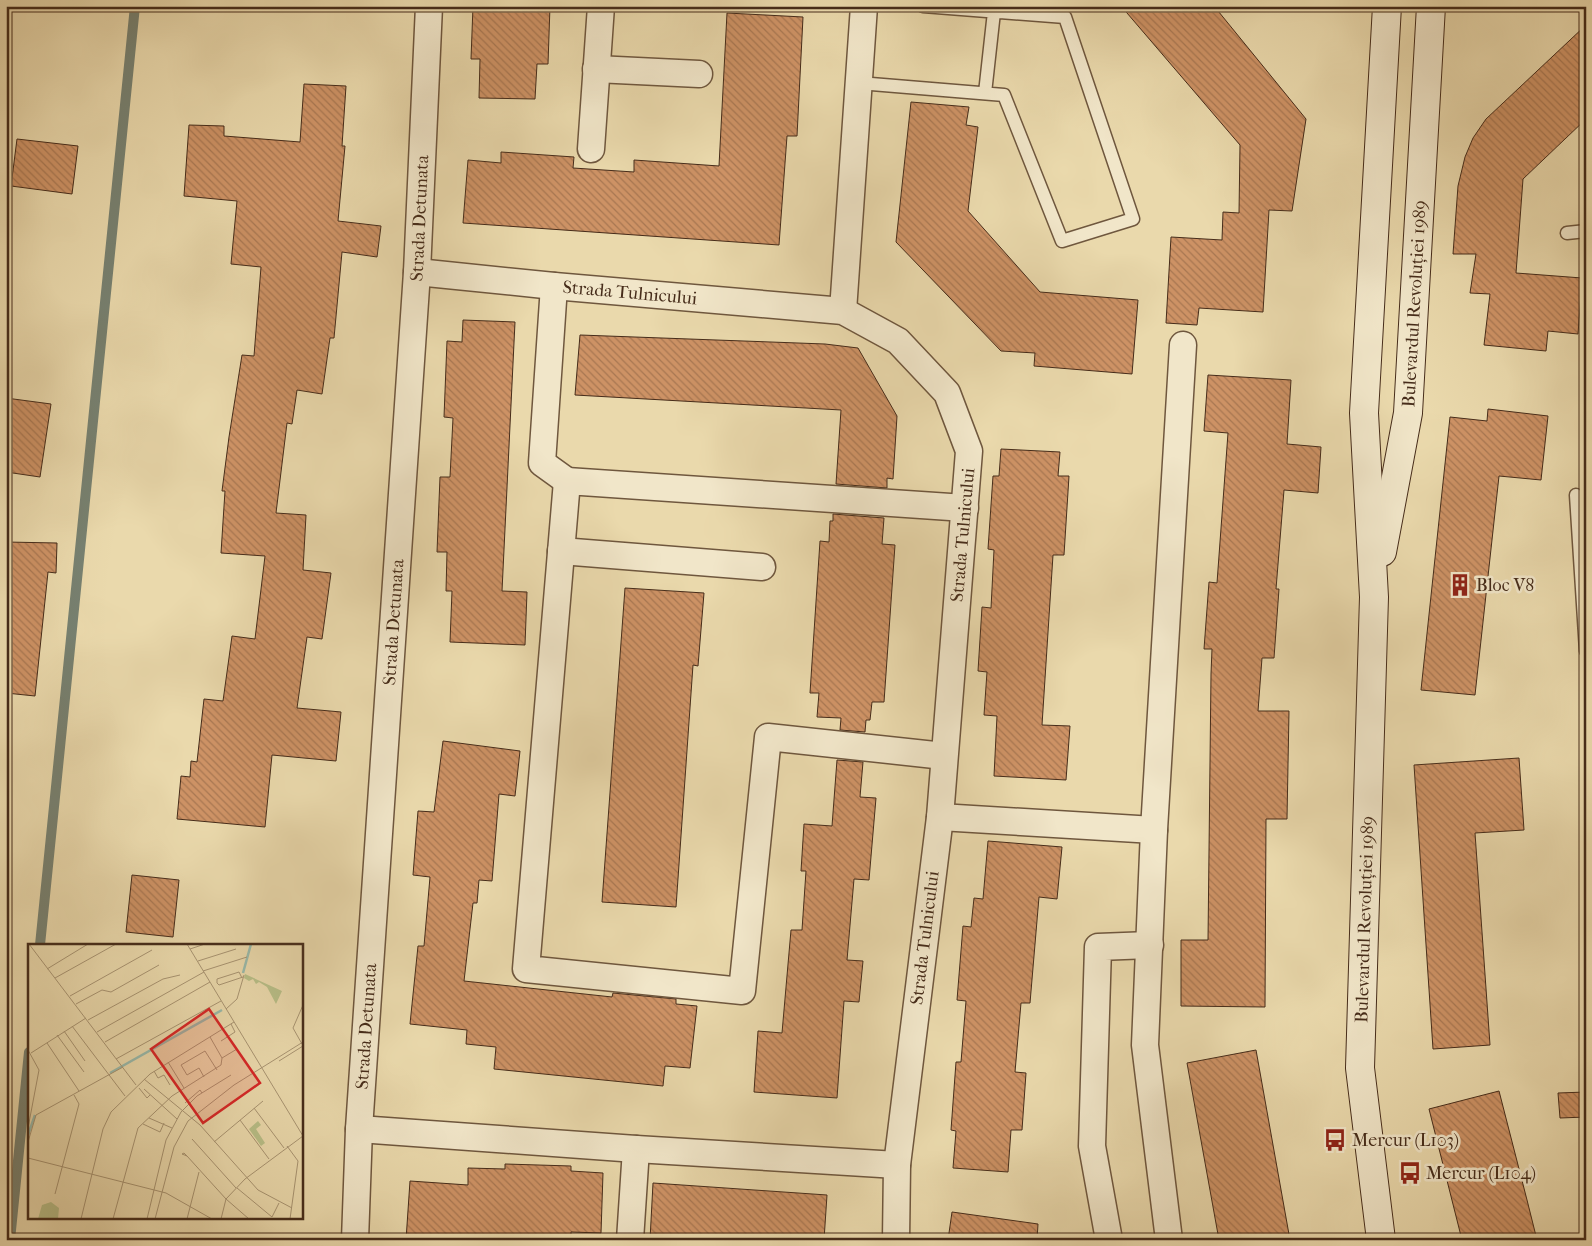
<svg xmlns="http://www.w3.org/2000/svg" width="1592" height="1246" font-family="'IM FELL French Canon',serif">
<defs>
<pattern id="building-back-hatch" width="6" height="6" patternUnits="userSpaceOnUse" patternTransform="scale(1.25)"><rect width="6" height="6" fill="#cd9265"/><path d="M-1 5l2 2M0 0l6 6M5-1l2 2" fill="none" stroke="#a87752"/></pattern>
</defs>
<rect width="100%" height="100%" fill="#ead9ac"/>
<filter id="stains"><feTurbulence type="fractalNoise" baseFrequency=".004" numOctaves="4"/><feColorMatrix values="0 0 0 0 .2 0 0 0 0 .09 0 0 0 0 .02 0 0 0 .5 -.17"/></filter>
<radialGradient id="worn" r=".72"><stop offset=".6" stop-color="#630" stop-opacity="0"/><stop offset="1" stop-color="#630" stop-opacity=".3"/></radialGradient>
<g fill="none" stroke-linecap="round" stroke-linejoin="round">
<path stroke="#778171" stroke-width="10" d="M 40,945 L 135,6
M 10,1240 L 29,1052"/>
</g>
<path fill="url(#building-back-hatch)" stroke="#462c1a" d="M 473,6 L 550,6 L 548,64 L 537,64 L 535,99 L 479,98 L 480,59 L 471,59 Z
M 1121,6 L 1214,6 L 1306,119 L 1292,211 L 1269,210 L 1263,312 L 1199,308 L 1197,325 L 1166,323 L 1171,237 L 1222,240 L 1223,212 L 1239,213 L 1240,145 Z
M 727,13 L 803,17 L 797,136 L 787,136 L 779,245 L 463,223 L 468,160 L 501,163 L 501,152 L 574,157 L 573,168 L 634,172 L 634,160 L 719,166 Z
M 1586,25 L 1586,119 L 1523,179 L 1516,273 L 1582,278 L 1578,334 L 1548,331 L 1546,351 L 1484,345 L 1490,294 L 1470,293 L 1476,254 L 1453,254 L 1458,186 L 1465,157 L 1473,138 L 1486,119 Z
M 304,84 L 346,86 L 342,146 L 345,146 L 338,221 L 381,226 L 377,257 L 342,252 L 334,338 L 330,338 L 322,394 L 297,390 L 292,424 L 287,423 L 276,513 L 306,515 L 303,570 L 331,573 L 322,639 L 307,637 L 297,708 L 341,712 L 336,761 L 272,755 L 265,827 L 177,819 L 181,776 L 190,777 L 191,761 L 197,762 L 204,699 L 223,701 L 232,636 L 255,639 L 265,556 L 221,553 L 225,491 L 222,491 L 229,437 L 242,355 L 254,356 L 261,267 L 231,264 L 237,201 L 184,196 L 189,125 L 224,126 L 224,136 L 300,142 Z
M 911,102 L 969,107 L 966,125 L 978,127 L 968,211 L 1040,292 L 1138,300 L 1132,374 L 1034,366 L 1035,353 L 1001,351 L 896,242 Z
M 17,139 L 78,146 L 72,194 L 11,186 Z
M 463,320 L 515,322 L 502,591 L 527,592 L 525,645 L 450,642 L 452,591 L 446,591 L 447,552 L 437,552 L 440,477 L 450,477 L 453,418 L 444,417 L 447,341 L 462,342 Z
M 580,335 L 825,344 L 858,348 L 897,416 L 893,479 L 887,478 L 887,488 L 836,484 L 841,410 L 575,395 Z
M 1208,375 L 1291,380 L 1287,444 L 1321,447 L 1318,493 L 1284,490 L 1276,589 L 1279,589 L 1274,658 L 1262,658 L 1258,711 L 1289,711 L 1287,819 L 1266,819 L 1265,1007 L 1181,1006 L 1181,940 L 1208,940 L 1211,674 L 1212,649 L 1204,649 L 1209,582 L 1217,583 L 1228,433 L 1204,431 Z
M 6,398 L 51,404 L 40,477 L 6,472 Z
M 1488,409 L 1548,416 L 1541,480 L 1499,476 L 1475,695 L 1421,690 L 1450,417 L 1487,421 Z
M 1001,449 L 1060,452 L 1058,476 L 1069,476 L 1064,555 L 1053,555 L 1042,725 L 1070,726 L 1066,780 L 994,776 L 997,716 L 984,715 L 987,672 L 978,671 L 982,607 L 991,608 L 994,550 L 988,549 L 993,476 L 999,476 Z
M 833,514 L 884,518 L 882,544 L 895,545 L 884,702 L 872,702 L 870,720 L 866,720 L 865,732 L 840,730 L 841,718 L 817,717 L 819,693 L 810,693 L 820,541 L 829,542 L 830,521 L 833,521 Z
M 6,542 L 57,543 L 56,573 L 48,572 L 35,696 L 6,693 Z
M 625,588 L 704,593 L 698,666 L 693,665 L 676,907 L 602,902 Z
M 443,741 L 520,751 L 515,796 L 499,794 L 492,881 L 479,880 L 477,903 L 473,903 L 464,981 L 612,997 L 613,993 L 676,999 L 676,1004 L 697,1006 L 690,1068 L 665,1066 L 663,1086 L 494,1069 L 496,1047 L 466,1044 L 467,1030 L 410,1024 L 418,946 L 424,946 L 430,877 L 413,875 L 418,811 L 434,812 Z
M 1519,758 L 1524,830 L 1475,833 L 1490,1045 L 1433,1049 L 1414,765 Z
M 837,760 L 863,762 L 860,797 L 876,798 L 869,880 L 854,879 L 847,960 L 863,961 L 859,1002 L 844,1001 L 837,1098 L 754,1092 L 758,1031 L 782,1033 L 791,930 L 802,930 L 806,871 L 801,871 L 804,824 L 832,826 Z
M 988,841 L 1062,847 L 1057,899 L 1039,897 L 1030,1003 L 1021,1003 L 1015,1072 L 1026,1073 L 1022,1130 L 1011,1130 L 1008,1172 L 953,1168 L 956,1131 L 951,1130 L 956,1062 L 961,1062 L 966,1001 L 957,1000 L 963,926 L 971,927 L 974,898 L 983,899 Z
M 132,875 L 179,880 L 173,937 L 126,932 Z
M 1256,1050 L 1290,1240 L 1219,1240 L 1187,1063 Z
M 1499,1091 L 1527,1200 L 1537,1240 L 1462,1240 L 1429,1109 Z
M 1586,1092 L 1586,1117 L 1560,1118 L 1558,1093 Z
M 505,1164 L 571,1166 L 571,1171 L 603,1173 L 601,1233 L 571,1232 L 571,1240 L 406,1240 L 410,1181 L 468,1185 L 468,1168 L 505,1169 Z
M 653,1183 L 827,1195 L 824,1240 L 650,1240 Z
M 952,1212 L 1038,1224 L 1037,1240 L 948,1240 Z"/>
<g fill="none" stroke-linecap="round" stroke-linejoin="round">
<defs>
<path id="service" d="M 859,83 L 1004,95 L 1062,241 L 1133,219 L 1065,17 L 923,6
M 985,93 L 994,12
M 1567,233 L 1586,231
M 1576,495 L 1586,651"/>
<g id="minor">
<path d="M 596,69 L 699,74"/>
<path d="M 591,149 L 601,6"/>
<path id="s1" d="M 417,272 L 554,286 L 843,311 L 898,341 L 947,393 L 969,451 L 940,817 L 897,1165 L 896,1240"/>
<path d="M 554,286 L 542,463 L 567,481"/>
<path d="M 843,311 L 864,6"/>
<path d="M 561,551 L 762,567"/>
<path d="M 944,756 L 768,737 L 742,991 L 526,969 L 567,481 L 965,508"/>
<path d="M 940,817 L 1154,830"/>
<path d="M 359,1129 L 636,1149 L 897,1165"/>
<path id="s2" d="M 355,1240 L 359,1129 L 417,272 L 429,6"/>
<path d="M 630,1240 L 636,1149"/>
<path d="M 1109,1240 L 1092,1146 L 1098,947 L 1150,945"/>
<path d="M 1169,1240 L 1145,1045 L 1154,830 L 1183,345"/>
</g>
<g id="secondary">
<path id="s3" d="M 1382,552 L 1408,413 L 1431,6"/>
<path id="s4" d="M 1381,1240 L 1360,1068 L 1374,597 L 1364,413 L 1387,6"/>
</g>
</defs>
<use href="#service" stroke="#6f573e" stroke-width="15"/>
<use href="#minor" stroke="#6f573e" stroke-width="29"/>
<use href="#secondary" stroke="#462c1a" stroke-width="30"/>
<use href="#service" stroke="#f1e6c9" stroke-width="12"/>
<use href="#minor" stroke="#f1e6c9" stroke-width="26"/>
<use href="#secondary" stroke="#f1e6c9" stroke-width="28"/>
</g>
<defs>
<symbol id="building-bare" viewBox="-9 -9 18 18"><path d="M-4-6H4V6H1V3H-1V6H-4ZM-2.5-4.3h1.7v1.8h-1.7ZM.8-4.3h1.7v1.8H.8ZM-2.5-1h1.7V.8h-1.7ZM.8-1h1.7V.8H.8Z" fill="#8f2418" stroke="#f1e6c9" stroke-width="2.5" paint-order="stroke"/></symbol>
<symbol id="bus-bare" viewBox="-9 -9 18 18"><path d="M-5-6H5V4H4V6H2V4H-2V6H-4V4H-5ZM-3.5-4V0h7V-4ZM-3.5 1.2v1.5H-2V1.2ZM2 1.2v1.5H3.5V1.2Z" fill="#8f2418" stroke="#f1e6c9" stroke-width="2.5" paint-order="stroke"/></symbol>
</defs>
<g fill-rule="evenodd">
<use href="#building-bare" x="1444" y="569" width="32" height="32"/>
<use href="#bus-bare" x="1319" y="1124" width="32" height="32"/>
<use href="#bus-bare" x="1394" y="1157" width="32" height="32"/>
</g>
<g text-anchor="middle" dominant-baseline="central" stroke-width="5" stroke-linejoin="round" paint-order="stroke">
<g font-size="18" fill="#462c1a" stroke="#f1e6c9">
<text stroke="none"><textPath href="#s2" startOffset="1024">Strada Detunata</textPath></text>
<text stroke="none"><textPath href="#s1" startOffset="214">Strada Tulnicului</textPath></text>
<text stroke="none"><textPath href="#s3" startOffset="251">Bulevardul Revoluției 1989</textPath></text>
<text transform="translate(963 535) rotate(-85)">Strada Tulnicului</text>
<text stroke="none"><textPath href="#s2" startOffset="619">Strada Detunata</textPath></text>
<text stroke="none"><textPath href="#s4" startOffset="322">Bulevardul Revoluției 1989</textPath></text>
<text transform="translate(925 938) rotate(-83)">Strada Tulnicului</text>
<text stroke="none"><textPath href="#s2" startOffset="214">Strada Detunata</textPath></text>
</g>
<g font-size="18" fill="#462c1a" stroke="#f1e6c9" text-anchor="start">
<text x="1476" y="585">Bloc V8</text>
<text x="1352" y="1140">Mercur (L103)</text>
<text x="1426" y="1173">Mercur (L104)</text>
</g>
</g>
<g transform="translate(28 944)">
<rect width="275" height="275" fill="#ead9ac"/>
<path d="M 217,30 L 254,47 L 248,60 L 239,43 L 231,38 L 228,40 L 225,35 L 221,37 L 216,34 Z" fill="#b8bf88"/>
<path d="M 230,177 L 233,181 L 228,185 L 237,199 L 233,202 L 221,185 ZM 23,258 L 31,264 L 30,275 L 10,275 L 14,261 Z" fill="#b8bf88"/>
<path fill="none" stroke="#98baab" stroke-width="2.5" d="M 215,29 L 223,0M 82,129 L 194,66M 0,191 L 7,171"/>
<path fill="none" stroke="#a89472" stroke-width="1" d="M 1,0 L 108,141M 159,0 L 275,192M 162,5 L 177,0M 170,17 L 208,5M 19,25 L 60,0M 175,27 L 219,13M 27,34 L 88,0M 214,34 L 211,28 L 189,35 L 189,39 L 191,41 L 215,33M 42,52 L 124,6M 48,60 L 74,46 L 83,48 L 131,21M 198,65 L 209,55 L 216,31M 60,76 L 135,35 L 152,31M 44,82 L 97,152M 36,87 L 57,117M 69,88 L 176,28M 29,91 L 56,128M 193,97 L 207,88 L 203,80M 77,98 L 182,38M 19,99 L 51,147M 274,100 L 265,84 L 275,61M 0,106 L 11,126 L 0,184M 3,109 L 58,74M 194,114 L 209,105M 88,115 L 193,57M 251,117 L 275,102M 140,118 L 156,144M 126,127 L 130,134 L 136,131 L 142,141M 176,133 L 171,124 L 159,131 L 153,121 L 177,107 L 189,126M 116,135 L 172,181 L 230,246 L 264,264M 111,144 L 119,154 L 122,151M 116,145 L 149,175M 157,159 L 172,146 L 174,149M 226,164 L 256,204M 121,174 L 144,184M 212,176 L 241,215M 115,180 L 132,188 L 136,179M 164,195 L 208,244M 0,198 L 8,171 L 95,123M 186,198 L 235,157M 259,202 L 270,217 L 262,275M 159,212 L 154,210 L 156,209 L 159,212 L 198,255 L 221,275M 0,214 L 138,249 L 184,275M 209,244 L 244,273 L 251,259M 27,250 L 51,160 L 46,151M 53,275 L 75,185 L 83,168 L 122,130 L 206,78M 85,275 L 110,184 L 144,152 L 193,121 L 194,114 L 182,93M 119,275 L 138,196 L 153,168 L 169,152 L 203,131M 127,275 L 146,203 L 160,177 L 206,141 L 275,98M 159,275 L 171,228M 193,275 L 198,255 L 217,235 L 275,192"/>
<path fill="#d62828" fill-opacity="0.15" stroke="#d62828" stroke-width="2.5" d="M 181,65 L 232,139 L 175,179 L 123,105 Z"/>
<rect width="275" height="275" fill="none" stroke="#462c1a" stroke-width="2.5"/>
</g>
<rect width="1592" height="1246" fill="none" stroke="#ead9ac" stroke-width="25"/>
<rect x="8" y="8" width="1577" height="1231" fill="none" stroke="#462c1a" stroke-width="2.5"/>
<rect x="12" y="12" width="1567" height="1221" fill="none" stroke="#462c1a"/>
<rect width="100%" height="100%" filter="url(#stains)"/>
<rect width="100%" height="100%" fill="url(#worn)"/>
</svg>
